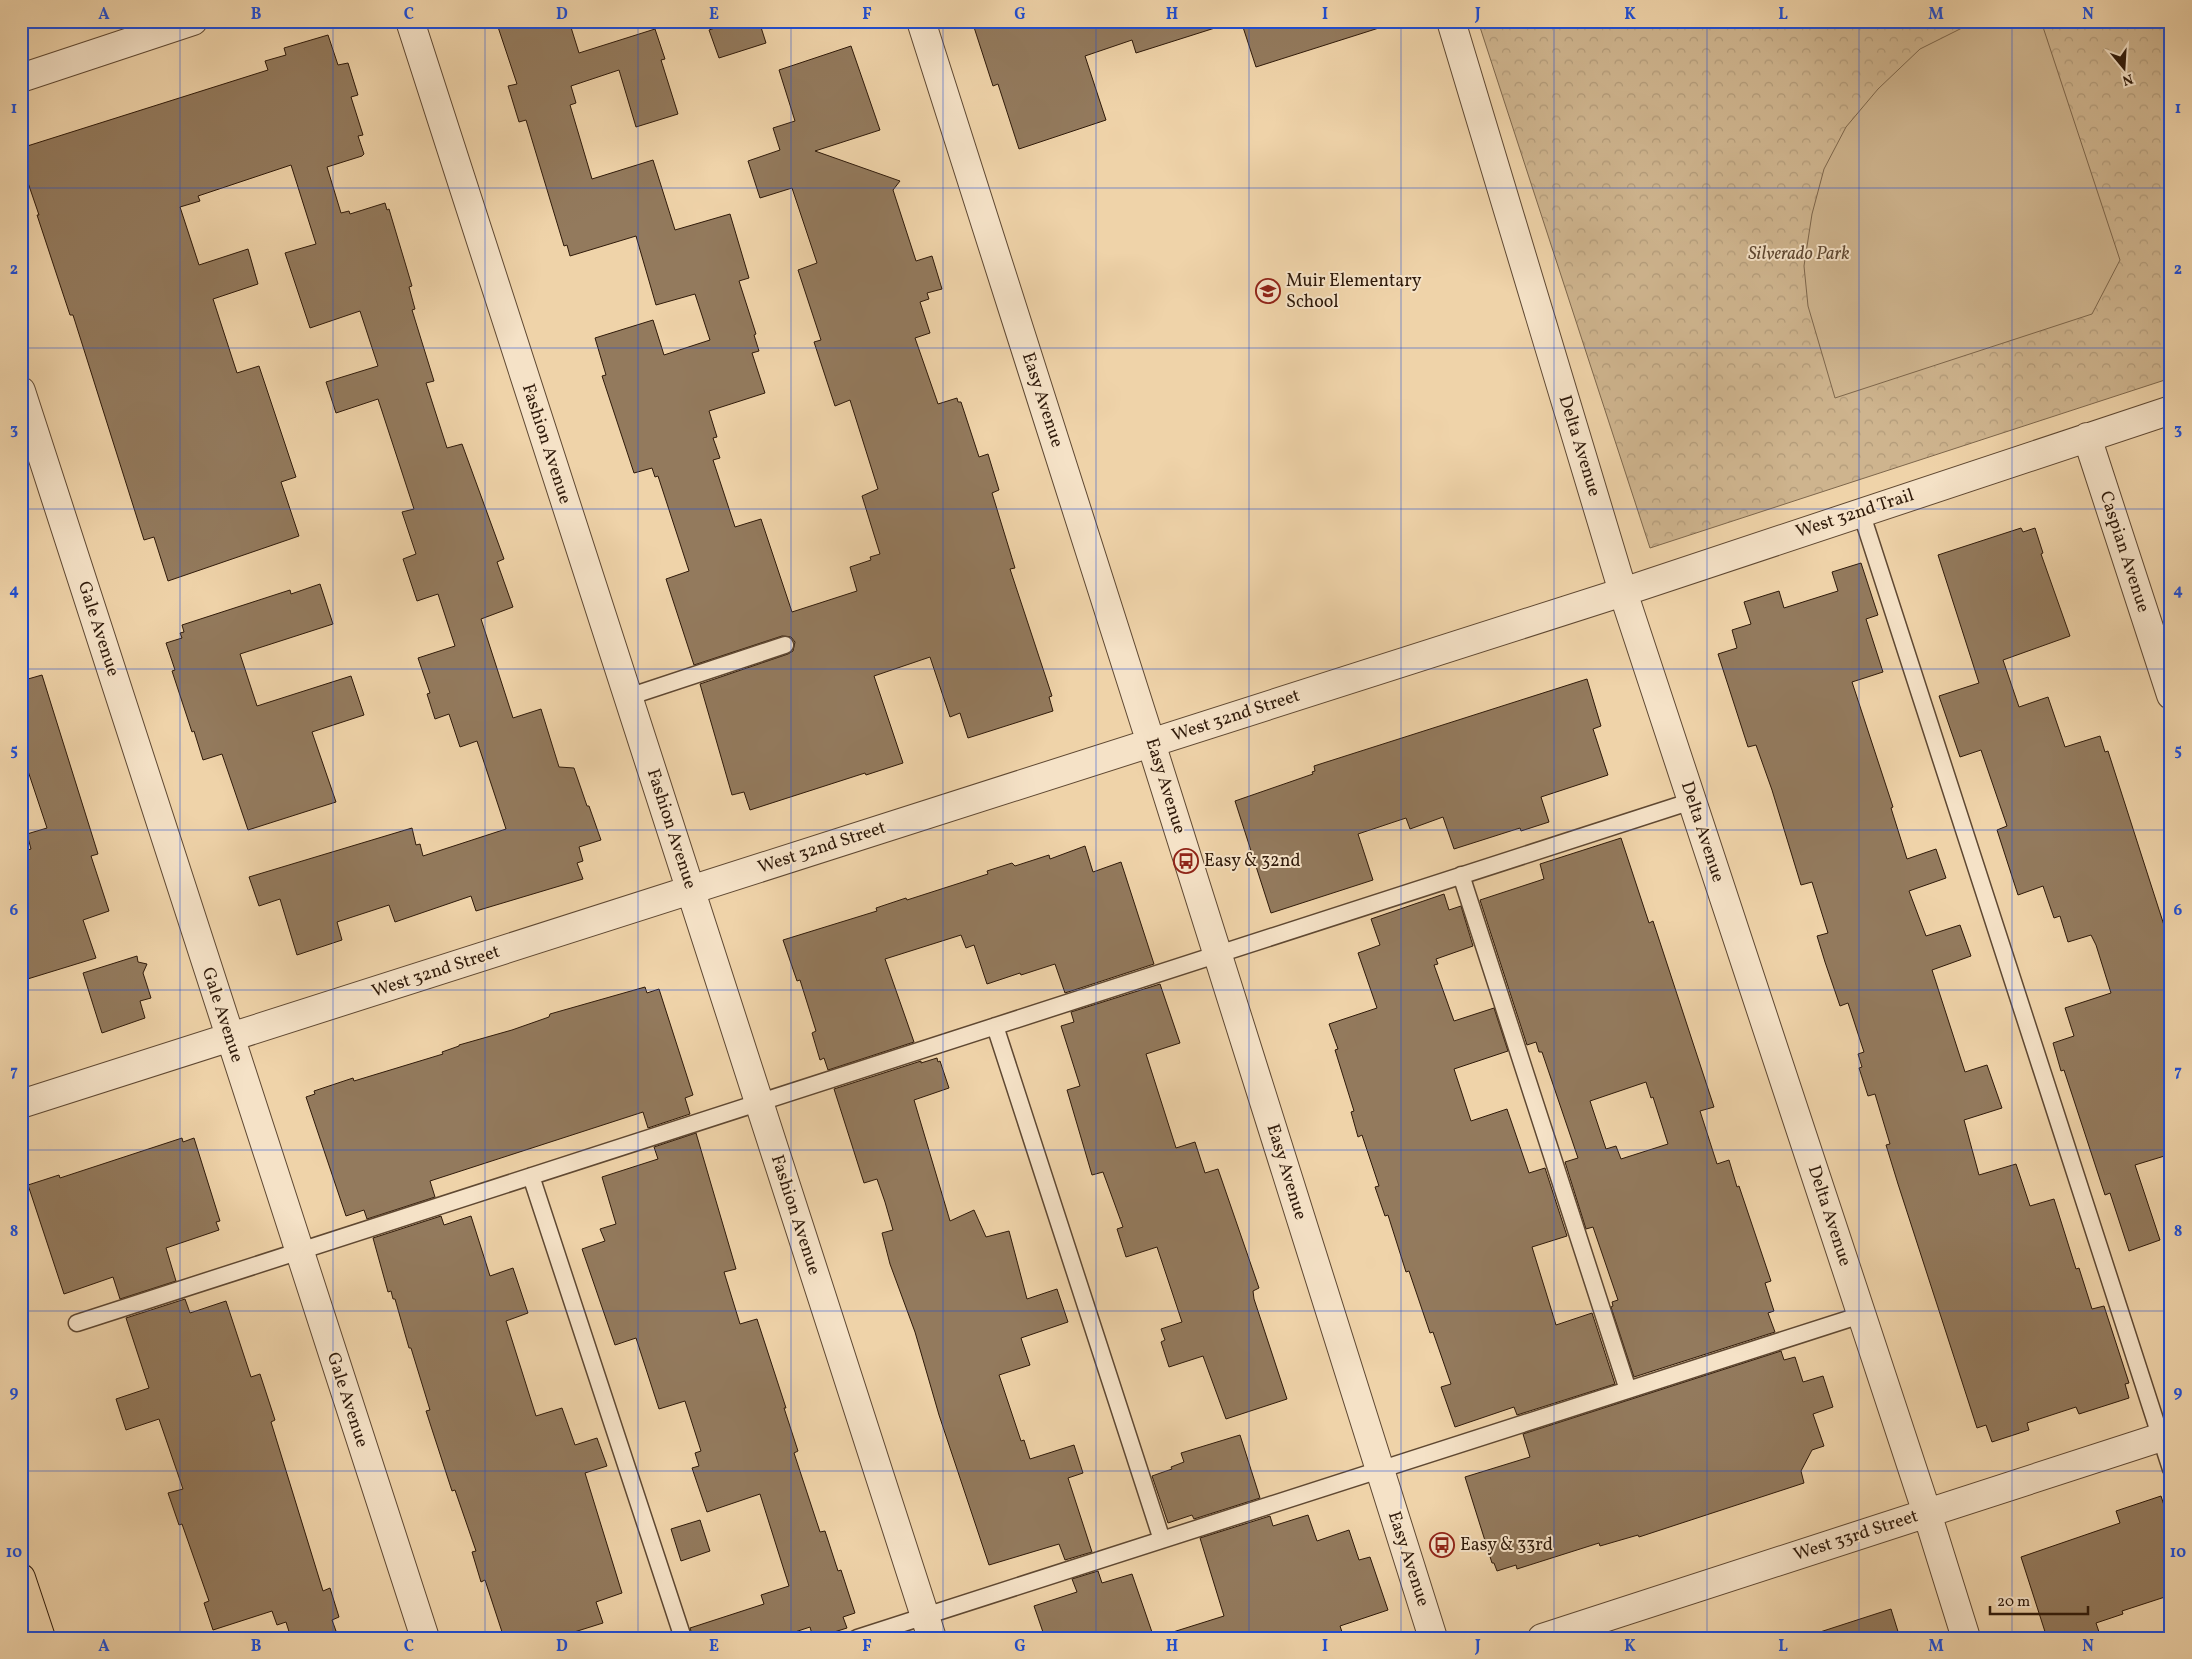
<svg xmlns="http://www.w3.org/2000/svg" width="2192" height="1659" font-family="Vollkorn,serif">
<defs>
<pattern id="park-crowns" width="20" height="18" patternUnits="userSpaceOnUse" patternTransform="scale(1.25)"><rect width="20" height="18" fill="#ceb48e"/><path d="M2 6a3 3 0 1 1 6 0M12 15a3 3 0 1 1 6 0" fill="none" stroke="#b19a79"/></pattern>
</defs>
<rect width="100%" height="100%" fill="#efd3a9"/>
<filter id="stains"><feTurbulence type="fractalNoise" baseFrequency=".004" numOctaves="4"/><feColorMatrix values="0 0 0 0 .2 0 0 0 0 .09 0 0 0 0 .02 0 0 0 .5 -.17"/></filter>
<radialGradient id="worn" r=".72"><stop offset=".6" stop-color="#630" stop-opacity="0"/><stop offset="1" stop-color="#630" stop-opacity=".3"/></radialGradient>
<path fill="url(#park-crowns)" stroke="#7e674c" d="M 1478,21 L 2171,21 L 2171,378 L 1650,548 Z"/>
<path fill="#ceb48e" stroke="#7e674c" d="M 1976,21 L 2041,21 L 2120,260 L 2092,314 L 1835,398 L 1808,306 L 1804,266 L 1812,214 L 1824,169 L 1846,127 L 1878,89 L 1920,49 Z"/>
<path fill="#937a5d" stroke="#2f1a0a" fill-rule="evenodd" d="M 496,21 L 569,21 L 579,53 L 655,29 L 665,59 L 661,60 L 678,114 L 636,127 L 619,70 L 571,86 L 576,103 L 570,105 L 592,179 L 653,160 L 675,230 L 730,214 L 749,278 L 739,281 L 756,334 L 754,335 L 759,351 L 752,353 L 765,393 L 709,411 L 717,437 L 713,438 L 720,458 L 713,460 L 735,527 L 761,519 L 792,612 L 857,591 L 850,567 L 871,560 L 870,557 L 880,554 L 862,496 L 878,489 L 850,400 L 835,406 L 814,342 L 821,340 L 798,270 L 817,263 L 792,188 L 760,198 L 748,161 L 780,150 L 773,128 L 795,121 L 779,70 L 851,46 L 880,130 L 815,151 L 900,181 L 893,190 L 916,261 L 932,256 L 942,289 L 927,293 L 929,299 L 920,302 L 930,333 L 915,338 L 938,404 L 957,398 L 958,402 L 961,402 L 979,457 L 988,454 L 999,490 L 992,493 L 1015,568 L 1010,569 L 1052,696 L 1049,697 L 1053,711 L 968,738 L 960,713 L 950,717 L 930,657 L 874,676 L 903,763 L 866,775 L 865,773 L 750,810 L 744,792 L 732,795 L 700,684 L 788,654 L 793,651 L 795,642 L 791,637 L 782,636 L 694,665 L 666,579 L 689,571 L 658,476 L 655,477 L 652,468 L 634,473 L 602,376 L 606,375 L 595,338 L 653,320 L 664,355 L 710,340 L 695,294 L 656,305 L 636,236 L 570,256 L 567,245 L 564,246 L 526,120 L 519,122 L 508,86 L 517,84 Z
M 712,21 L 759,21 L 766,43 L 719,58 L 709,30 L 715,28 Z
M 972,21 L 1217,21 L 1218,27 L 1136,53 L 1132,40 L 1085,56 L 1106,120 L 1019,149 L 998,84 L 993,86 Z
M 1241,21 L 1381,21 L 1382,27 L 1256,67 Z
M 328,35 L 338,65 L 348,63 L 358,95 L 351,97 L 363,135 L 358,136 L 364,154 L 362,156 L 327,167 L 341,213 L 349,211 L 350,214 L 385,203 L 387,210 L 389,209 L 412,286 L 409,287 L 415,309 L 412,310 L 434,381 L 426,383 L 447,448 L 462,444 L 504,559 L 497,562 L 513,607 L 481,619 L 513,718 L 541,709 L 559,767 L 574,768 L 587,806 L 589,806 L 601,840 L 579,847 L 583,861 L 577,863 L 583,879 L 476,911 L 471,896 L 395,922 L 389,905 L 337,922 L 342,940 L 297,955 L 280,899 L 259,906 L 249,877 L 412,828 L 416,845 L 420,844 L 423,856 L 506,829 L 477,741 L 460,747 L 449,714 L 435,719 L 427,694 L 430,693 L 418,658 L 455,646 L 438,594 L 417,601 L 403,559 L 416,554 L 402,512 L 414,509 L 378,399 L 336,413 L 326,382 L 378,366 L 360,311 L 310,328 L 285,253 L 316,244 L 291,165 L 198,196 L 200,201 L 180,207 L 199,265 L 248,249 L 258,284 L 213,299 L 237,373 L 259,366 L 296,477 L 281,482 L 299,536 L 168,581 L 154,537 L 144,540 L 73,315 L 70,315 L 37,215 L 39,215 L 25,174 L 21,172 L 21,148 L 268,70 L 265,61 L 286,55 L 284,48 Z
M 2021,528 L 2023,532 L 2035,528 L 2043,553 L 2041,554 L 2070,636 L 2003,660 L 2019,707 L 2048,697 L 2065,747 L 2100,736 L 2105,752 L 2108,751 L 2171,947 L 2171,1154 L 2135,1165 L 2160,1240 L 2129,1251 L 2110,1193 L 2105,1195 L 2064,1070 L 2061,1071 L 2053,1043 L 2074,1036 L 2065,1008 L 2111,993 L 2096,945 L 2091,935 L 2068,942 L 2060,916 L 2054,918 L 2043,886 L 2018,895 L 1997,830 L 2007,826 L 1981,750 L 1960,757 L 1939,696 L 1979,683 L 1938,555 Z
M 1861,563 L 1878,615 L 1866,619 L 1883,672 L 1852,682 L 1893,807 L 1891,808 L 1907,859 L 1936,849 L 1946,878 L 1909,891 L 1926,936 L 1960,925 L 1971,956 L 1932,970 L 1965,1072 L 1987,1065 L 2002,1108 L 1964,1120 L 1979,1175 L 2016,1164 L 2030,1206 L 2054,1199 L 2076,1269 L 2079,1268 L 2092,1309 L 2104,1306 L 2129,1383 L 2125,1384 L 2129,1398 L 2079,1414 L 2076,1407 L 2027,1423 L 2029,1430 L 1992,1442 L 1986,1425 L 1977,1428 L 1898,1184 L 1886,1145 L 1890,1144 L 1875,1094 L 1868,1096 L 1859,1068 L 1862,1067 L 1858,1054 L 1864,1052 L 1848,1003 L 1840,1006 L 1825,962 L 1817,936 L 1828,933 L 1812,882 L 1801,885 L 1772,790 L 1756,745 L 1748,747 L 1718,654 L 1737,648 L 1732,630 L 1751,624 L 1744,602 L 1779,591 L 1784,608 L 1838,591 L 1832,572 Z
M 320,584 L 333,624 L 240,654 L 257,706 L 351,676 L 364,715 L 312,732 L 336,802 L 248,830 L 222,754 L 203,760 L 194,731 L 192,732 L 172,671 L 175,670 L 166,643 L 182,638 L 180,633 L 184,632 L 182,625 L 290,590 L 291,594 Z
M 42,675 L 98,854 L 91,856 L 109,911 L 83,920 L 96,958 L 21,981 L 21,852 L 31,849 L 27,834 L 47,828 L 21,750 L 21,681 Z
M 1587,679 L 1601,726 L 1593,729 L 1608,775 L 1541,797 L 1549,822 L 1521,831 L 1520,828 L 1454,849 L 1443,817 L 1410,829 L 1406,818 L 1358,834 L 1373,880 L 1271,913 L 1235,801 L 1313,774 L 1312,772 L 1315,771 L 1314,766 Z
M 1621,838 L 1649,923 L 1653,921 L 1714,1107 L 1700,1111 L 1717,1164 L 1729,1160 L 1737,1187 L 1739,1186 L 1771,1281 L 1765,1283 L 1774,1311 L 1768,1313 L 1775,1332 L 1634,1377 L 1611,1307 L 1613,1306 L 1612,1302 L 1618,1300 L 1593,1227 L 1586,1229 L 1565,1162 L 1578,1158 L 1542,1052 L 1539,1052 L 1536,1042 L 1527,1045 L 1480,900 L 1544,879 L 1540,864 ZM 1646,1082 L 1651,1098 L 1653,1097 L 1668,1144 L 1621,1159 L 1616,1146 L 1606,1149 L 1590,1101 Z
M 1085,846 L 1093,872 L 1121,862 L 1154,964 L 1065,993 L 1055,964 L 1021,975 L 1020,973 L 987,984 L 974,945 L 966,948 L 961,935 L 885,959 L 914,1042 L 828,1070 L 824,1058 L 820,1060 L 812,1033 L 816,1031 L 800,980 L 797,981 L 783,940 L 877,911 L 876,908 L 906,898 L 907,900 L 988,874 L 987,871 L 1012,863 L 1015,866 L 1049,855 L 1050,859 Z
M 1444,894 L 1449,910 L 1461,906 L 1473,946 L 1436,959 L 1438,964 L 1434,965 L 1454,1021 L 1494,1008 L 1508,1051 L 1454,1069 L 1471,1121 L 1507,1109 L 1529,1173 L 1545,1168 L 1567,1236 L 1532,1247 L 1556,1325 L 1592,1313 L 1615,1384 L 1517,1415 L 1514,1407 L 1455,1427 L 1441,1387 L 1451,1384 L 1433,1332 L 1430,1333 L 1409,1271 L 1406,1272 L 1388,1215 L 1385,1216 L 1375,1187 L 1379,1186 L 1362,1135 L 1358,1137 L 1351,1112 L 1354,1111 L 1335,1050 L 1338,1049 L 1329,1024 L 1377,1008 L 1358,953 L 1380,945 L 1371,919 Z
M 137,956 L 138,962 L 147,964 L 143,973 L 151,998 L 140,1001 L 145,1018 L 102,1033 L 83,973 Z
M 1160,984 L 1180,1043 L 1146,1054 L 1176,1148 L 1195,1142 L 1205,1173 L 1218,1169 L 1259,1288 L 1253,1291 L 1254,1299 L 1287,1399 L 1226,1419 L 1203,1356 L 1169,1367 L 1161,1342 L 1165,1340 L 1161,1329 L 1182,1322 L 1157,1247 L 1126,1257 L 1117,1229 L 1123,1227 L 1103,1172 L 1092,1175 L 1067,1090 L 1080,1086 L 1061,1026 L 1074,1022 L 1071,1012 Z
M 645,987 L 647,993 L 659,989 L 693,1095 L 685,1098 L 690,1114 L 648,1128 L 643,1112 L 430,1181 L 435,1197 L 367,1219 L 364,1210 L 346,1216 L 306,1097 L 315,1094 L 314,1091 L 353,1078 L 354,1081 L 443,1054 L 442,1052 L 459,1046 L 459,1045 L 512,1030 L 549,1017 L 550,1014 Z
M 937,1058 L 938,1062 L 940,1061 L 949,1088 L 914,1100 L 950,1221 L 974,1210 L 986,1237 L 1009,1231 L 1027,1299 L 1057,1289 L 1068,1322 L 1021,1338 L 1030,1365 L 999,1375 L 1021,1441 L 1024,1440 L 1030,1459 L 1074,1445 L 1083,1473 L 1068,1478 L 1092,1552 L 1065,1560 L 1059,1544 L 989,1565 L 939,1415 L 915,1332 L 890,1264 L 882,1233 L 893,1230 L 885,1202 L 877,1179 L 864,1183 L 834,1089 L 921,1061 L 921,1063 Z
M 696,1133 L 736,1269 L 724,1272 L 740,1324 L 757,1319 L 786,1408 L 784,1408 L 798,1451 L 794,1453 L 820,1532 L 825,1531 L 838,1571 L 841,1570 L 855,1613 L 843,1617 L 847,1628 L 815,1638 L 813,1638 L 810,1627 L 777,1638 L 693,1638 L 690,1628 L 764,1604 L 761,1595 L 789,1586 L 760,1494 L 707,1512 L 692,1468 L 699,1466 L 695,1453 L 701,1451 L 685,1401 L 659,1409 L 636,1338 L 615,1345 L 582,1249 L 605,1241 L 600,1229 L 616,1224 L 602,1177 L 658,1159 L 654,1147 Z
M 182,1138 L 183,1142 L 194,1138 L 220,1221 L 216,1222 L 219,1230 L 166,1248 L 176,1281 L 120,1299 L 113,1277 L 64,1294 L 28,1185 L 59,1175 L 60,1178 Z
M 441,1216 L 444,1225 L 471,1216 L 490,1276 L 513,1268 L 528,1313 L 506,1321 L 536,1416 L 562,1408 L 575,1445 L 597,1438 L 607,1466 L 585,1473 L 622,1593 L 596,1602 L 603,1623 L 555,1638 L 504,1638 L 485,1580 L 481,1582 L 472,1552 L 476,1551 L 455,1490 L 452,1491 L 426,1411 L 430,1410 L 411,1348 L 409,1348 L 395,1299 L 393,1299 L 391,1291 L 388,1292 L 373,1238 Z
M 185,1299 L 190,1313 L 226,1301 L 251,1377 L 260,1374 L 275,1420 L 271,1422 L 323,1591 L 330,1588 L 339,1617 L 332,1620 L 336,1631 L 315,1638 L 291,1638 L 286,1622 L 277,1625 L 272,1611 L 213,1630 L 204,1603 L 209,1601 L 182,1524 L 179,1525 L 168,1493 L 183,1489 L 159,1419 L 126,1430 L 116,1399 L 149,1388 L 126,1318 Z
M 1781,1351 L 1784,1360 L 1795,1357 L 1803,1382 L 1823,1376 L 1833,1407 L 1813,1414 L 1824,1446 L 1812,1450 L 1801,1471 L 1804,1483 L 1639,1537 L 1638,1535 L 1600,1546 L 1599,1543 L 1517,1569 L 1516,1565 L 1497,1571 L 1494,1563 L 1492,1563 L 1465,1477 L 1530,1457 L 1523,1434 Z
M 1240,1435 L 1260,1498 L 1194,1519 L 1192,1515 L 1168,1523 L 1152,1476 L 1172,1469 L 1171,1467 L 1184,1462 L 1181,1453 Z
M 2161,1496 L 2171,1527 L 2171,1595 L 2122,1611 L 2123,1614 L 2096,1623 L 2101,1638 L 2047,1638 L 2021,1557 L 2120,1523 L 2116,1511 Z
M 1308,1515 L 1317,1541 L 1349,1530 L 1359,1560 L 1370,1557 L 1388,1610 L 1340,1626 L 1344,1638 L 1174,1638 L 1173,1632 L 1224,1616 L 1200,1538 L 1270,1516 L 1273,1526 Z
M 700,1520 L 710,1551 L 681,1561 L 671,1529 Z
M 1098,1571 L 1102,1583 L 1132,1574 L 1154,1638 L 1045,1638 L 1034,1606 L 1077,1592 L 1072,1579 Z
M 1891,1609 L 1900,1638 L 1821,1638 L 1820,1632 Z"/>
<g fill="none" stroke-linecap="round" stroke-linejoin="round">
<defs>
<path id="service" d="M 1861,512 L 2171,1469
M 628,697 L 785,645
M 1461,875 L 1628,1390
M 995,1026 L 1162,1540
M 531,1176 L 683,1638
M 77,1323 L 1692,801
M 857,1638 L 1861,1315"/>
<path id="minor" d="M 410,21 L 932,1638
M 921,21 L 1151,743 L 1433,1638
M 1451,21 L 1623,592 L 1927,1513 L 1966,1638
M 21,78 L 193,21
M 21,391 L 425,1638
M 2087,437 L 2171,695
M 21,1104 L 1623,592 L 2171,410
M 1542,1638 L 2171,1434"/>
<path id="motorway" d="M 21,1578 L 41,1638"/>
</defs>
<use href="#service" stroke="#5f4832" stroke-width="19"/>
<use href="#minor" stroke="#5f4832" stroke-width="30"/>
<use href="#motorway" stroke="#2f1a0a" stroke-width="30"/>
<use href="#service" stroke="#f5e2c7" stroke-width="16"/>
<use href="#minor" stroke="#f5e2c7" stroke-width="28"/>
<use href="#motorway" stroke="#efd3a9" stroke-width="28"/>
</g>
<path fill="none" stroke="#1d4ed8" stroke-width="1" stroke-opacity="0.55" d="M 180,21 L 180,1638M 333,21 L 333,1638M 485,21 L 485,1638M 638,21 L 638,1638M 791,21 L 791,1638M 943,21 L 943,1638M 1096,21 L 1096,1638M 1249,21 L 1249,1638M 1401,21 L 1401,1638M 1554,21 L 1554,1638M 1707,21 L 1707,1638M 1859,21 L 1859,1638M 2012,21 L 2012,1638M 21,188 L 2171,188M 21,348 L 2171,348M 21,509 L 2171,509M 21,669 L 2171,669M 21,830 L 2171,830M 21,990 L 2171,990M 21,1150 L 2171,1150M 21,1311 L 2171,1311M 21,1471 L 2171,1471"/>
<defs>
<symbol id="school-ring" viewBox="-11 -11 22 22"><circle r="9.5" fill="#f5e2c7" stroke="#8f2418" stroke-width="1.5"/><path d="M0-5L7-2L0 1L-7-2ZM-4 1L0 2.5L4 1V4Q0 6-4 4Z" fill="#8f2418"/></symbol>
<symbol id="bus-ring" viewBox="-11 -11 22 22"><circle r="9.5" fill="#f5e2c7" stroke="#8f2418" stroke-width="1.5"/><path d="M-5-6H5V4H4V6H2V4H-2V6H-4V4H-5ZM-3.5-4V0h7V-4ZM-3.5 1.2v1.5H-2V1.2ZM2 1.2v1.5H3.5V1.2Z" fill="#8f2418"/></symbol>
</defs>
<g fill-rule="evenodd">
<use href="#school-ring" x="1254" y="277" width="28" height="28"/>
<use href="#bus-ring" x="1172" y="847" width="28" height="28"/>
<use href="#bus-ring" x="1428" y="1531" width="28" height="28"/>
</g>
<g text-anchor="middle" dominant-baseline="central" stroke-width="4" stroke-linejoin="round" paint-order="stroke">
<g font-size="18" font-style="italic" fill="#5f4832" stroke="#f5e2c7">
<text x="1799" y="254">Silverado Park</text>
</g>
<g font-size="18" fill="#2f1a0a" stroke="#f5e2c7" text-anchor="start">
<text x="1286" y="281">Muir Elementary<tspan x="1286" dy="21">School</tspan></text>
<text x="1204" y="861">Easy &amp; 32nd</text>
<text x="1460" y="1545">Easy &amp; 33rd</text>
</g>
<g font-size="18" fill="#2f1a0a" stroke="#f5e2c7">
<text transform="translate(1042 400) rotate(72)">Easy Avenue</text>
<text transform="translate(546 444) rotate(72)">Fashion Avenue</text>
<text transform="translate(1579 446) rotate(73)">Delta Avenue</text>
<text transform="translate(1855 514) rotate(-18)">West 32nd Trail</text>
<text transform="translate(2124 552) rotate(72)">Caspian Avenue</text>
<text transform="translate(98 629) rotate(72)">Gale Avenue</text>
<text transform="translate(1236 716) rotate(-18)">West 32nd Street</text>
<text transform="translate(1165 786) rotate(73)">Easy Avenue</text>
<text transform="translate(671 829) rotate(72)">Fashion Avenue</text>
<text transform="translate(1702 832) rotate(72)">Delta Avenue</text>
<text transform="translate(822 848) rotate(-18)">West 32nd Street</text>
<text transform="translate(436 972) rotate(-18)">West 32nd Street</text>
<text transform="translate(222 1015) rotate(72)">Gale Avenue</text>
<text transform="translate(1286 1172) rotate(73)">Easy Avenue</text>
<text transform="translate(795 1215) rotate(72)">Fashion Avenue</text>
<text transform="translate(1829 1216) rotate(72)">Delta Avenue</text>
<text transform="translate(347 1400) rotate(72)">Gale Avenue</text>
<text transform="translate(1856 1536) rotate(-18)">West 33rd Street</text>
<text transform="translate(1408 1559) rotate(72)">Easy Avenue</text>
</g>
</g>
<rect width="2192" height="1659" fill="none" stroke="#efd3a9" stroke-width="55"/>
<g transform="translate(2124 68) rotate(162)" stroke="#f5e2c7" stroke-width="4" paint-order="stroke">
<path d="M0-4L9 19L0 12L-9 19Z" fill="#2f1a0a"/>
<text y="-8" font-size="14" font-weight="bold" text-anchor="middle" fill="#2f1a0a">N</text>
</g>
<path d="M1990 1606v8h98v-8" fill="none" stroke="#2f1a0a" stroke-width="2.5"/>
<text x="1997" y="1606" font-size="15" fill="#2f1a0a" stroke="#f5e2c7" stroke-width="4" paint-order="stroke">20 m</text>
<rect x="28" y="28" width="2136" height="1604" fill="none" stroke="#1d4ed8" stroke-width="2"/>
<g font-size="16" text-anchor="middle" font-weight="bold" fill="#1d4ed8">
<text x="104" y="19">A</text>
<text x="256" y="19">B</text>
<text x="409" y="19">C</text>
<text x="562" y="19">D</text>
<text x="714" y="19">E</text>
<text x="867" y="19">F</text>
<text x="1020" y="19">G</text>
<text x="1172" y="19">H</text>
<text x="1325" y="19">I</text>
<text x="1478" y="19">J</text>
<text x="1630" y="19">K</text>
<text x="1783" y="19">L</text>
<text x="1936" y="19">M</text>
<text x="2088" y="19">N</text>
<text x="14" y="113">1</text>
<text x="2178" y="113">1</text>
<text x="14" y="274">2</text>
<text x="2178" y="274">2</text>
<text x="14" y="434">3</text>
<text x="2178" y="434">3</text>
<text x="14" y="595">4</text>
<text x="2178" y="595">4</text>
<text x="14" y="755">5</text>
<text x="2178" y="755">5</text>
<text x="14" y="915">6</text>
<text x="2178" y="915">6</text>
<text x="14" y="1076">7</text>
<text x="2178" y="1076">7</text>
<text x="14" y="1236">8</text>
<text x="2178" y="1236">8</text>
<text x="14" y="1397">9</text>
<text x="2178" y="1397">9</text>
<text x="14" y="1557">10</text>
<text x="2178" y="1557">10</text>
<text x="104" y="1651">A</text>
<text x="256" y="1651">B</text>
<text x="409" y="1651">C</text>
<text x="562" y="1651">D</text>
<text x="714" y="1651">E</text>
<text x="867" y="1651">F</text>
<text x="1020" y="1651">G</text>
<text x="1172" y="1651">H</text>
<text x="1325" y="1651">I</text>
<text x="1478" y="1651">J</text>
<text x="1630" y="1651">K</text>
<text x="1783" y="1651">L</text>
<text x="1936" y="1651">M</text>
<text x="2088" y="1651">N</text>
</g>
<rect width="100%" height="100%" filter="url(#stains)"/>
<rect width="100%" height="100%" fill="url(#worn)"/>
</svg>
